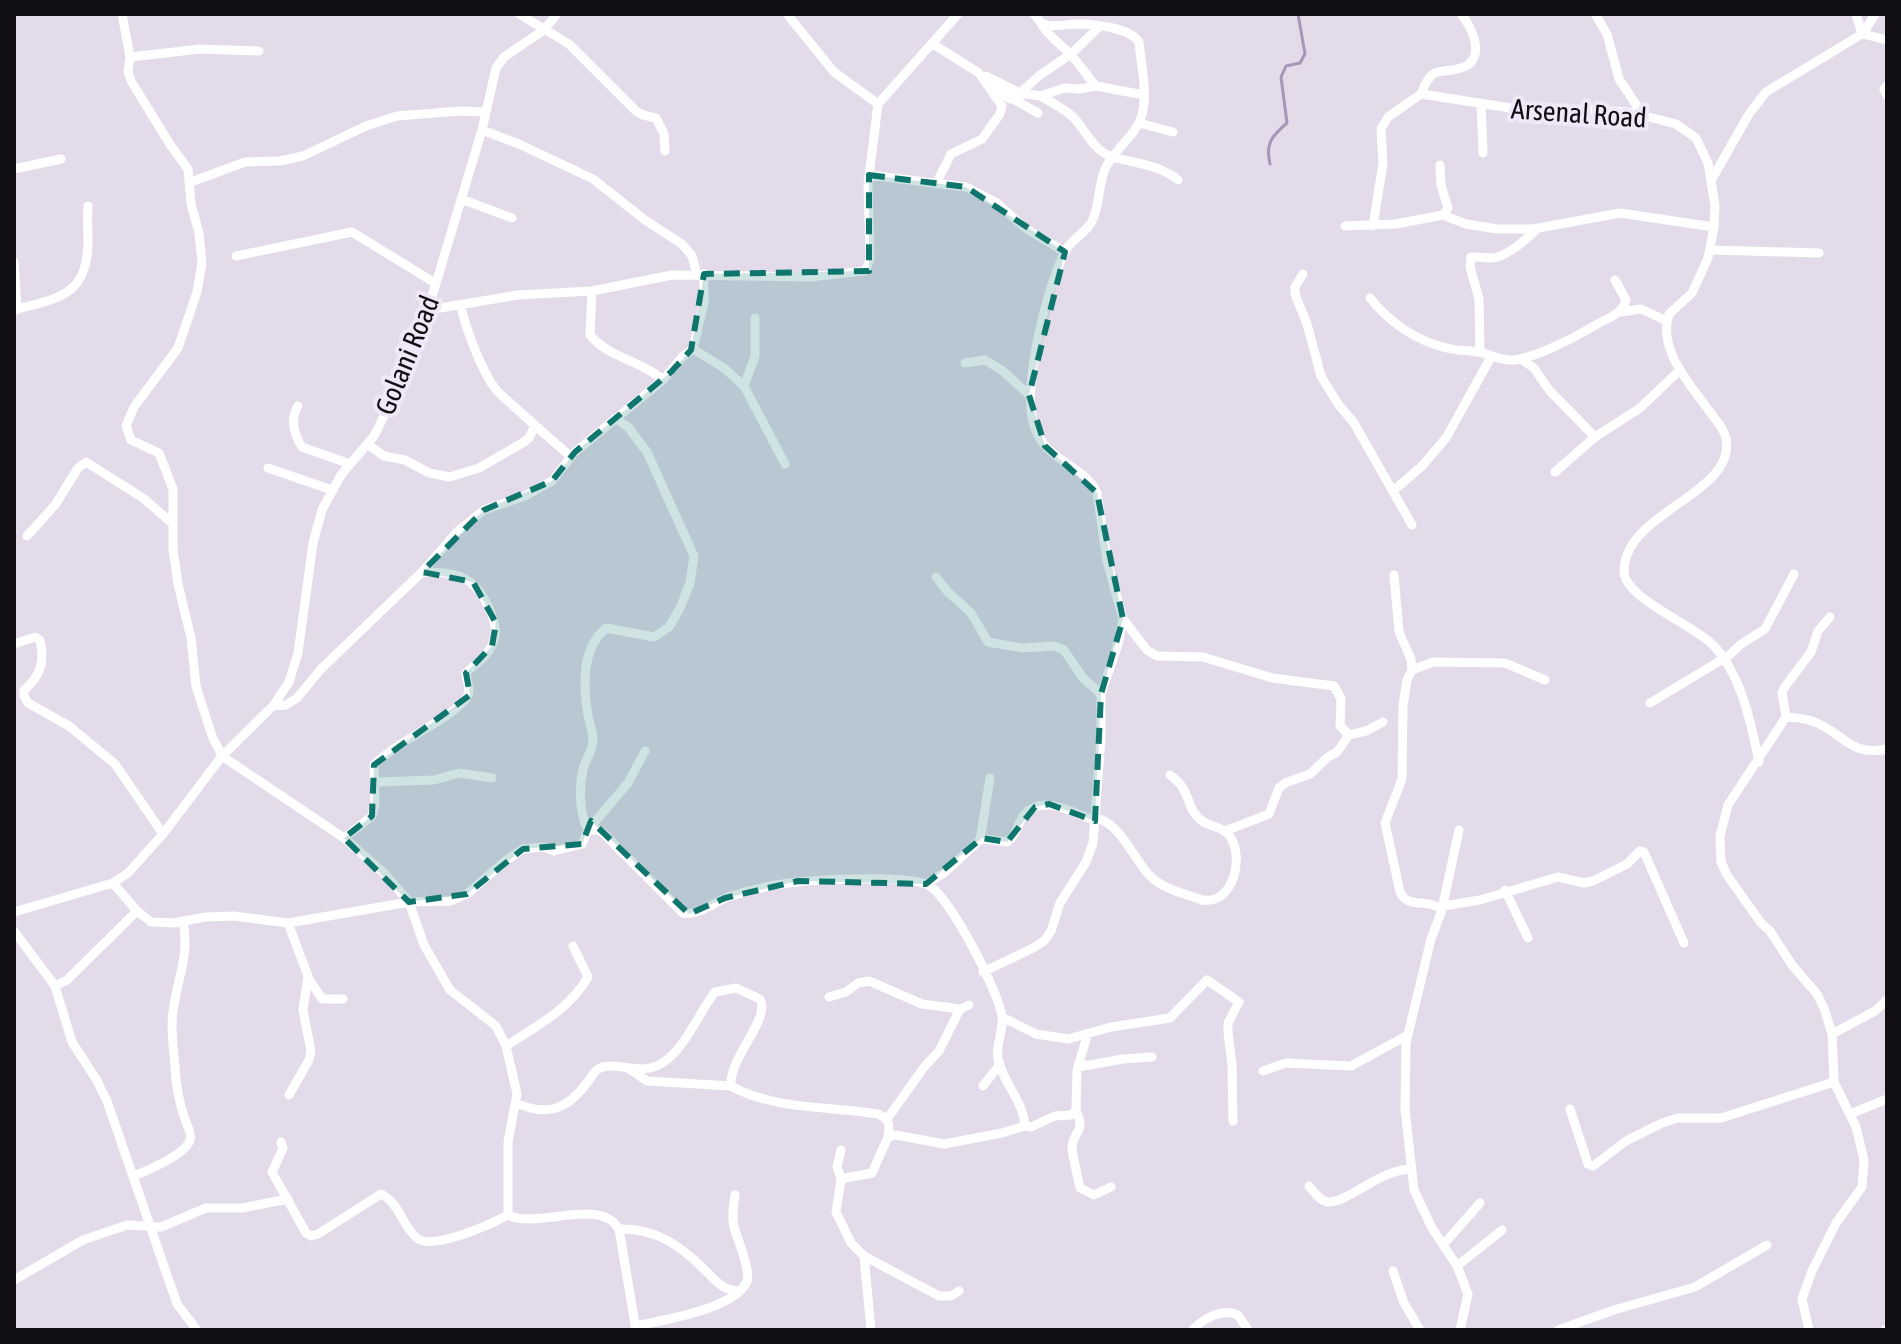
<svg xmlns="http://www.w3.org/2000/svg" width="1901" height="1344" font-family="'Asap Condensed',sans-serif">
<rect width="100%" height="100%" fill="#e3dbea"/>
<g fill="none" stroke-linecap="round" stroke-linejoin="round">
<path stroke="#a797b7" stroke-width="3" d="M 1270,164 C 1265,143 1272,136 1287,123 L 1281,77 L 1286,66 L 1300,63 L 1305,54 L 1298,14"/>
<path stroke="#fff" stroke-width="9" d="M 122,14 L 130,57 L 128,71 L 131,81 L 171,146 L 188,169 L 191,204 L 199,233 L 202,263 L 197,292 L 178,348 L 134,407 L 126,426 L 131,440 L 159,453 L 173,489 L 173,549 L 178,584 L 191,638 L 196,686 L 212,736 L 222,756 L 344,838 L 384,873 L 409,902 L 424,945 L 450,990 L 496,1026 L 506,1046 L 517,1094 L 508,1142 L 508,1215
M 519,14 L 569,44 L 636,111 L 643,115 L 656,118 L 664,134 L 665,151
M 787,14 L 834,72 L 878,104
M 1595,14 L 1607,34 L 1619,79 L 1643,115
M 1875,14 L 1863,34 L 1887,40
M 1041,23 C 1047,35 1057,41 1067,51 C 1077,60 1086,75 1096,86
M 933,44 L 979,73 L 1002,106 L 1000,114 L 982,139 L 951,154 L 936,184
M 130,57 L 200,49 L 259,51
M 986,76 L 1020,93 L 1040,75 L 1071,54 L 1099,27
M 1887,86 L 1884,89 L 1887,96
M 994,88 L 1010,99 L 1013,91
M 1421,94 C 1424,87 1427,77 1435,73 C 1443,70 1453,71 1461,68 C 1487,61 1473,28 1461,14
M 1041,96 C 1051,103 1064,108 1073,117 C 1085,129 1094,152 1113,157 C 1133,163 1161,165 1178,180
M 1015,100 L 1038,113
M 1018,101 L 1020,93 L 1041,96 L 1064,88 L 1080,89 L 1096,86 L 1144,95
M 1481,104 L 1483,153
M 1139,123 L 1173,132
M 482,130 L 519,144 L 593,179 L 645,220 L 682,244 L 692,256 L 697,275
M 14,169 L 61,159
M 869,175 L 966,187 L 997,203 L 1025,228 L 1065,252
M 1712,179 L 1749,114 L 1766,92 L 1862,34 L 1856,14
M 191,182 L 245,162 L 280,161 L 303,156 L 366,126 L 397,116 L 460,111 L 485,112
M 461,199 L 512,218
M 1443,215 L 1466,224 L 1497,229 L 1533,229 L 1620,213 L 1714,227
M 1345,226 L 1396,224 L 1443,215 L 1448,208 L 1441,185 L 1440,165
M 1373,226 L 1383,163 L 1381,129 L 1388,117 L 1421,94 L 1556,115 L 1583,109 L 1629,112 L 1676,124 L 1696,138 L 1708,163 L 1715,205 L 1714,227 L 1708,258 L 1692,293 L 1669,314 C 1657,350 1691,385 1710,412 C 1715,419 1724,428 1726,438 C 1737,495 1623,511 1624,572 C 1625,598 1693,625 1712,644 C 1741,673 1751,723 1759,762
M 1710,250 L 1819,253
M 236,256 L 352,232 L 435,283
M 14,262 L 17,309 L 14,311
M 704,274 L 704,302 L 693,349 L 724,368 L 744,386 L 785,464
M 1303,274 L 1295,287 L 1295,294 L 1307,324 L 1321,376 L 1338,404 L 1354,423 L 1412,525
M 592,291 L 590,335 C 610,359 641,360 663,380
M 1370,298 C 1389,322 1416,341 1447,348 C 1457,351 1467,350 1478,352 C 1490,354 1500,361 1514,360 C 1537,357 1574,338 1594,326 C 1607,318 1622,315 1626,300 L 1615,280
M 461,306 C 465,327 484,378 499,393 C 522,414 546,435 570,456
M 17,309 C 62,298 89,293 88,238 C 88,227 87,218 88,206
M 428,310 L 518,295 L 592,291 L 672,275 L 810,277 L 865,271 L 870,260 L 868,184 L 878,104 L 958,14
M 1621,312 L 1641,309 L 1667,321
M 1480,352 L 1479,299 L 1470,267 L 1471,257 C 1478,257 1485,258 1492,258 C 1509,256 1526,239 1538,228
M 1521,359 L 1534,368 L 1549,390 L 1595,437
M 965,363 L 985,360 L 1003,371 L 1029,395
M 744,386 L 755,356 L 755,318
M 298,406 C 290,419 294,434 302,447 L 350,464
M 367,444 L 384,456 L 405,460 L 429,473 L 450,477 L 479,468 L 524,442 L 529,438 L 534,427
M 268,468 L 332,490
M 1555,472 L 1595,437 L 1640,408 L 1680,370
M 1393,491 L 1422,466 L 1446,438 L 1491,357
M 27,536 L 55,505 L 78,468 L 86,462 L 143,498 L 172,523
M 1394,575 L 1399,632 L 1411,659 L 1412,670
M 936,577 L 948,592 L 971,613 L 988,642 L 1022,648 L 1054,646 L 1064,650 L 1083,678 L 1101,694
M 1123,619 L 1147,650 L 1157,656 L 1203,657 L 1272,678 L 1334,686 L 1341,699 L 1340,726 L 1349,735
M 14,644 L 35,637 L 40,640 C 45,661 41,676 24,690 L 24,696 L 28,703 L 69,726 L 115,764 L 163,834
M 1724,660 L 1740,645 L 1765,629 L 1794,574
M 1650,703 L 1723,659
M 273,706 L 286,705 L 297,698 L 321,669 L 422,572 L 458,531 L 484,510 L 525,496 L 552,481 L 575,452 L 663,380 L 682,357 L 693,349
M 1786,717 L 1782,693 L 1784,688 L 1811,652 L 1818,631 L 1830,617
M 1349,735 L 1366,731 L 1383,722
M 375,782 L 434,780 L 459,773 L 492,778
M 1095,817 C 1122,825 1132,857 1150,876 C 1163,889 1185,894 1202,900 C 1234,905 1245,856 1229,835 C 1222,826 1209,827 1201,820 C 1185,808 1192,790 1170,775
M 588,830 L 598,830 L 603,833 L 683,913 C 699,916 714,902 728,897 C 744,892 760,888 776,885 C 802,880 907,874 928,885 C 950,896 998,991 1002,1016 C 1004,1031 995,1045 998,1059 C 1003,1083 1023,1100 1025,1126 L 1002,1133 L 944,1144 L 896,1135 L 888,1137 L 872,1173 L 841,1179
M 588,830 L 628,783 L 645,751
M 1225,831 L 1269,814 L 1279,788 L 1285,783 L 1310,774 L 1328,757 L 1337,752 L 1349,735
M 344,838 L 372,816 L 375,805 L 374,765 C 395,742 455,717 467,697 C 472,689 466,681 466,673 C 475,664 487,657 492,645 C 499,631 494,621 489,608 C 474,575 456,572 422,572
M 980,840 L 990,778
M 113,883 L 137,911 L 151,922 L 173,923 L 206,917 L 234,916 L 288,923 L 409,902 L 451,901 L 467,894 L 505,861 L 523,849 L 543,847 L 554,851 L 582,844 L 588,830 C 579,813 579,788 583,769 C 586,758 593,751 593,740 C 593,731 589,723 588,715 C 583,686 581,649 606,628 L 654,637 L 669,627 L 680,608 L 690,583 L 694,556 L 647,452 L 628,427 L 615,418
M 926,884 L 944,873 L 980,840 L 984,839 L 1007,842 C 1017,835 1017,824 1024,815 C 1041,793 1075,813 1095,821
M 1505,890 L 1528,938
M 1443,906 L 1480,900 L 1558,877 L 1584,883 L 1593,881 L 1627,864 L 1640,851 L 1644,852 L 1684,943
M 1442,909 L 1459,830
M 14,912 L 113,883 L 128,873 L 163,834 L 222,756 L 273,706 L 289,682 L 298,653 L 313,543 L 322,510 L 341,475 L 374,436 L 384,416 L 396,374 L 428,310 L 482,130 L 496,68 L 504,57 L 544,30 L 557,14
M 288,923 L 308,976 L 303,1010 L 311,1051 L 309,1060 L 289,1095
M 14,931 L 55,986 L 72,1042 L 96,1079 L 107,1101 L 177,1304 L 197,1330
M 983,972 L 1035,947 L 1045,940 L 1051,931 L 1060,903 L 1086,862 L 1093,843 L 1101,738 L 1101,694 L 1118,644 L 1123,619 L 1107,561 L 1097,493 C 1083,463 1043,462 1033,422 C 1023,383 1047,287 1066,250 C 1072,239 1084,234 1091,223 C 1101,206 1097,183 1107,165 C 1117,147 1136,135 1142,115 C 1148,93 1141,65 1139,42 C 1130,28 1095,24 1079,24 C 1067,24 1057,27 1046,25 L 1041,23 L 1034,14
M 309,979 L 322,999 L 343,999
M 55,986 L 67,980 L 137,911
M 829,997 L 846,992 L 858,983 L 869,981 L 922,1004 L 960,1009
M 1002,1017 L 1036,1034 L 1068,1039 L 1111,1027 L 1170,1018 L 1207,980 L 1239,1002 L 1228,1023 L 1228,1032 L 1232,1065 L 1233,1121
M 1832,1034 L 1875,1011 L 1887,1000
M 506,1046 C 535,1027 570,1009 588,977 L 573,946
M 1078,1067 L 1123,1059 L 1152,1057
M 628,1068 L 647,1081 L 731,1086
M 1263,1071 L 1286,1063 L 1351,1066 L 1408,1035
M 983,1086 L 1000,1064
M 516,1103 C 545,1116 566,1111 586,1084 C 590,1080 593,1072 598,1069 C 610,1062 628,1069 641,1069 C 679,1069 695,1017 715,992 L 736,988 L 760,999 C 771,1020 729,1056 731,1086 C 774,1110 830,1106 878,1114 C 890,1120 890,1124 888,1137
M 1570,1109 L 1588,1164 L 1593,1166 L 1626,1141 L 1662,1123 L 1678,1118 L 1721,1118 L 1834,1082
M 1076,1111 C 1087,1132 1072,1131 1072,1149 C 1072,1153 1079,1183 1080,1188 L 1094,1195 L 1111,1187
M 1850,1114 L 1887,1099
M 887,1119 L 925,1066 L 939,1051 L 960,1009 L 969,1005
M 1025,1126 L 1031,1127 L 1055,1116 L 1071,1115 L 1076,1111 L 1077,1070 L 1088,1033
M 281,1142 L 283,1148 L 272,1172 L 306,1233 L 311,1236 L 318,1234 L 381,1194 C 399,1202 402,1226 417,1238 C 433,1251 491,1224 508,1215 C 537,1230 600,1196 619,1229 L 636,1330
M 841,1150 L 837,1167 L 841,1179 L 836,1212 L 851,1243 L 864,1256 L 871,1330
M 134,1176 C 147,1171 186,1154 190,1140 C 192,1134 188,1128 186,1122 C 179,1103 176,1088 175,1068 C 174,1050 170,1029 173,1012 C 177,978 190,956 183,921
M 1309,1186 C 1314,1192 1320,1201 1328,1202 C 1347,1203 1380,1170 1410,1169
M 619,1229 C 657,1228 681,1246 707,1272 C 717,1282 723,1290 738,1291
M 1443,1245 L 1480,1203
M 864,1256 L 939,1296 L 951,1296 L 959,1291
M 1457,1266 L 1502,1230
M 1393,1271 L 1404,1303 L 1420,1330
M 14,1280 L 83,1240 L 127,1225 L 161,1227 L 206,1208 L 242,1208 L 288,1199
M 635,1326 C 663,1320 729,1310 745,1285 C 750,1279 747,1268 745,1261 C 737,1229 729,1232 735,1195
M 1193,1330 C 1203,1318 1223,1308 1238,1315 L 1248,1330
M 1460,1330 L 1468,1294 L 1457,1266 L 1432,1228 L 1414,1190 L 1405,1109 L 1406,1043 L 1431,939 L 1442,910 C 1426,897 1409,910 1400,892 L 1385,823 L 1402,779 L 1403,706 L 1407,680 L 1412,670 L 1433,662 L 1505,663 L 1545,680
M 1558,1330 L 1614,1310 L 1695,1287 L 1767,1245
M 1809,1330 L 1802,1299 L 1812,1271 L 1836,1223 L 1862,1187 L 1864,1160 L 1856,1127 L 1834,1082 L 1832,1034 L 1824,1008 L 1817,994 L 1792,965 L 1770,931 L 1761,923 L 1727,875 L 1721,862 L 1720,836 L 1728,805 L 1786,717 C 1795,718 1804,718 1812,721 C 1844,732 1848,757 1887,749
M 1885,1330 L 1887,1329"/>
</g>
<path fill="#0f766e" fill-opacity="0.2" stroke="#0f766e" stroke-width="6" stroke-dasharray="16 10" stroke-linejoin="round" d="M 869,175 L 966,187 L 1065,252 L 1029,395 L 1045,446 L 1097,493 L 1123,619 L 1101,694 L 1095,821 L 1049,804 L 1035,807 L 1007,842 L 982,838 L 926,884 L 798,881 L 725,898 L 689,914 L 591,821 L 582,844 L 523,849 L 467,894 L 409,902 L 344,838 L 372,816 L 374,765 L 470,695 L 466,673 L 492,646 L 496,623 L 473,582 L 422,572 L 484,510 L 552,481 L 575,452 L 671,372 L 691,350 L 704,274 L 869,271 Z"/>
<g text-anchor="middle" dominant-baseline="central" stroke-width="8" stroke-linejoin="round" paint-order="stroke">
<g font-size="28" fill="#120f14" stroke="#f0e8f8">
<text transform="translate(1579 113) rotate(4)">Arsenal Road</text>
<text transform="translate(407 355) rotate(-68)">Golani Road</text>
</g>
</g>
<rect width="1901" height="1344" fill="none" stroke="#120f14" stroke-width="32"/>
</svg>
